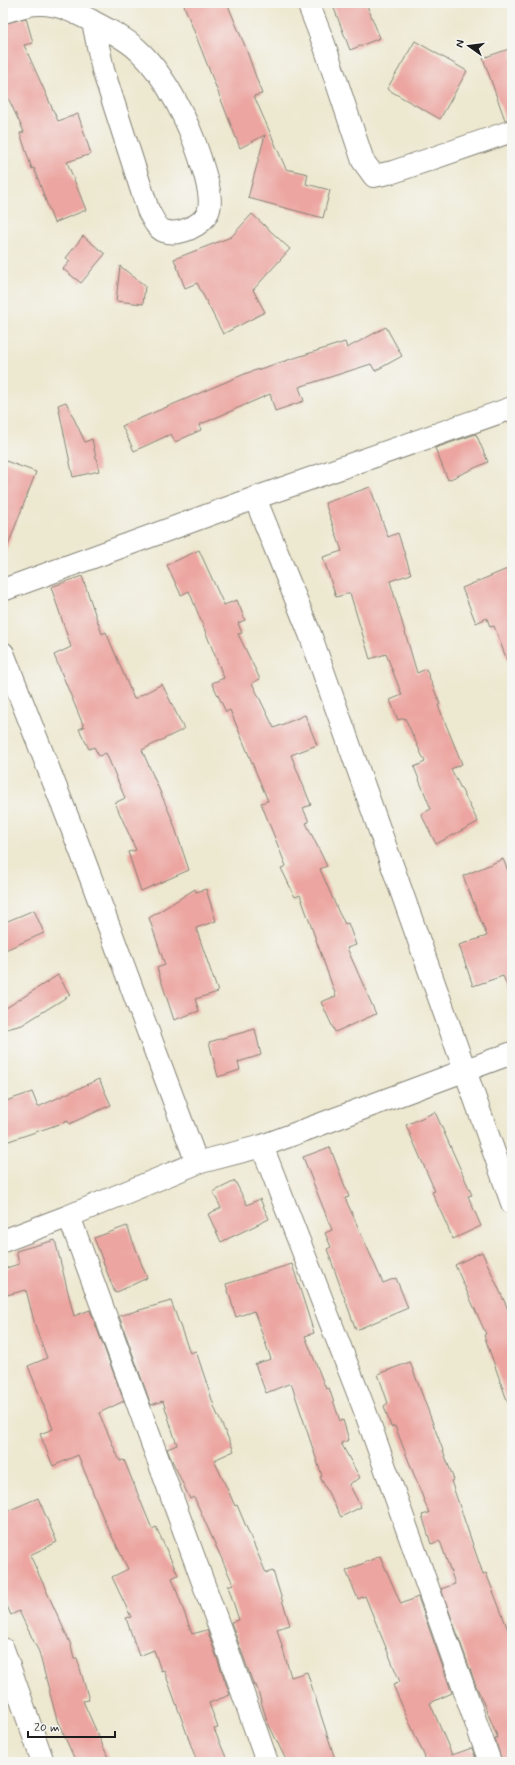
<svg xmlns="http://www.w3.org/2000/svg" width="515" height="1765" font-family="Mynerve,sans-serif">
<rect width="100%" height="100%" fill="#f6f6f2"/>
<filter id="ink" filterUnits="userSpaceOnUse"><feTurbulence type="fractalNoise" baseFrequency=".025" numOctaves="2"/><feDisplacementMap in="SourceGraphic" scale="8" xChannelSelector="R" yChannelSelector="G"/><feConvolveMatrix kernelMatrix="1 2 1 2 8 2 1 2 1" color-interpolation-filters="sRGB"/></filter>
<filter id="wash" filterUnits="userSpaceOnUse"><feTurbulence type="fractalNoise" baseFrequency=".012" numOctaves="4" result="noise"/><feDisplacementMap in="SourceGraphic" scale="16" xChannelSelector="R" yChannelSelector="G"/><feGaussianBlur stdDeviation="0.9" result="paint"/><feColorMatrix in="noise" values="0 0 0 0 0 0 0 0 0 0 0 0 0 0 0 0 0 1.4 0 .05"/><feComposite in="paint" operator="in"/></filter>
<g filter="url(#wash)">
<rect width="100%" height="100%" fill="#ede8d0"/>
<g id="blocks">
<path fill="#eca5a0" d="M 183,3 L 227,3 L 245,46 L 262,94 L 254,96 L 286,169 L 308,174 L 306,184 L 330,190 L 323,218 L 248,198 L 265,135 L 240,148 Z
M 332,3 L 366,3 L 380,38 L 350,50 Z
M 26,18 L 33,43 L 24,45 L 58,121 L 78,114 L 91,154 L 67,162 L 86,210 L 54,223 L 34,168 L 32,169 L 20,133 L 24,132 L 3,87 L 3,24 Z
M 415,41 L 467,71 L 440,119 L 387,89 Z
M 512,48 L 512,119 L 505,120 L 483,58 Z
M 252,214 L 290,249 L 253,290 L 265,312 L 223,334 L 197,283 L 185,288 L 174,259 L 231,237 Z
M 83,236 L 105,254 L 81,283 L 63,269 L 70,261 L 66,258 Z
M 120,266 L 145,286 L 143,304 L 116,301 Z
M 386,327 L 402,356 L 375,371 L 371,364 L 299,387 L 304,401 L 275,411 L 270,394 L 199,425 L 201,430 L 175,442 L 171,434 L 134,451 L 122,426 L 247,373 L 345,342 L 347,348 Z
M 66,402 L 85,442 L 92,439 L 99,471 L 73,477 L 58,405 Z
M 476,434 L 488,462 L 448,480 L 435,448 Z
M 3,460 L 36,472 L 5,553 L 3,553 Z
M 370,487 L 388,537 L 398,533 L 411,574 L 390,581 L 417,673 L 426,669 L 440,704 L 438,705 L 462,764 L 451,769 L 478,822 L 436,844 L 421,814 L 431,809 L 414,767 L 425,762 L 405,718 L 398,720 L 390,700 L 402,695 L 386,654 L 370,659 L 350,593 L 336,597 L 323,557 L 342,551 L 325,503 Z
M 199,550 L 224,605 L 237,600 L 245,620 L 238,623 L 242,633 L 238,634 L 260,679 L 252,683 L 274,728 L 305,715 L 317,745 L 291,755 L 311,805 L 303,808 L 309,822 L 306,823 L 327,866 L 320,869 L 339,913 L 345,924 L 348,923 L 356,945 L 347,948 L 376,1014 L 335,1032 L 321,1002 L 336,996 L 300,895 L 295,897 L 281,868 L 286,866 L 261,803 L 268,801 L 230,710 L 226,712 L 212,683 L 224,678 L 189,591 L 181,595 L 167,565 Z
M 512,567 L 512,668 L 510,668 L 494,626 L 490,627 L 487,618 L 476,623 L 462,588 Z
M 82,576 L 102,634 L 106,632 L 134,699 L 162,684 L 184,729 L 142,750 L 172,819 L 189,870 L 141,891 L 128,852 L 136,850 L 115,803 L 125,798 L 106,753 L 99,756 L 94,747 L 89,749 L 79,729 L 84,727 L 54,655 L 71,647 L 51,587 Z
M 503,859 L 512,880 L 512,995 L 511,995 L 503,976 L 473,986 L 459,945 L 487,936 L 463,876 Z
M 195,889 L 196,892 L 206,889 L 216,921 L 196,928 L 218,992 L 195,999 L 199,1011 L 174,1020 L 157,968 L 165,965 L 149,918 Z
M 34,910 L 44,933 L 3,951 L 3,923 Z
M 58,975 L 70,995 L 22,1025 L 3,1030 L 3,1010 Z
M 255,1029 L 261,1055 L 238,1062 L 240,1070 L 218,1077 L 209,1042 Z
M 99,1079 L 111,1105 L 69,1124 L 68,1121 L 3,1143 L 3,1102 L 32,1092 L 38,1107 Z
M 435,1112 L 472,1195 L 468,1196 L 481,1226 L 453,1239 L 432,1192 L 435,1191 L 406,1125 Z
M 330,1147 L 349,1197 L 345,1198 L 383,1283 L 396,1278 L 408,1308 L 356,1330 L 327,1249 L 331,1247 L 325,1233 L 332,1230 L 303,1157 Z
M 235,1181 L 247,1205 L 260,1199 L 269,1219 L 221,1242 L 208,1214 L 221,1208 L 213,1192 Z
M 127,1226 L 147,1278 L 115,1293 L 94,1238 Z
M 55,1240 L 74,1316 L 90,1310 L 124,1401 L 99,1413 L 120,1461 L 124,1460 L 152,1529 L 156,1527 L 178,1575 L 172,1578 L 192,1634 L 207,1630 L 230,1695 L 209,1703 L 218,1728 L 214,1729 L 228,1762 L 197,1762 L 164,1670 L 161,1671 L 154,1650 L 139,1656 L 126,1618 L 131,1617 L 112,1577 L 128,1569 L 104,1520 L 78,1455 L 53,1466 L 40,1434 L 53,1429 L 28,1366 L 47,1358 L 36,1329 L 26,1290 L 3,1296 L 3,1269 L 19,1264 L 16,1251 Z
M 482,1252 L 512,1318 L 512,1405 L 509,1406 L 484,1335 L 486,1334 L 455,1265 Z
M 292,1264 L 314,1333 L 305,1336 L 326,1389 L 329,1388 L 340,1421 L 343,1420 L 349,1440 L 341,1443 L 360,1478 L 349,1484 L 361,1507 L 341,1517 L 320,1477 L 322,1476 L 291,1383 L 266,1393 L 255,1364 L 271,1359 L 254,1311 L 236,1317 L 226,1284 Z
M 171,1301 L 190,1353 L 196,1351 L 215,1409 L 234,1451 L 214,1460 L 235,1506 L 237,1505 L 266,1573 L 273,1571 L 290,1625 L 277,1629 L 291,1677 L 307,1672 L 336,1762 L 287,1762 L 267,1721 L 256,1685 L 254,1686 L 231,1622 L 239,1620 L 228,1586 L 233,1584 L 194,1497 L 190,1499 L 169,1454 L 167,1449 L 177,1445 L 163,1401 L 151,1405 L 119,1316 Z
M 410,1362 L 454,1480 L 451,1481 L 483,1574 L 486,1573 L 512,1640 L 512,1762 L 502,1762 L 495,1739 L 498,1738 L 475,1683 L 441,1589 L 455,1584 L 440,1541 L 431,1544 L 422,1515 L 429,1513 L 395,1426 L 391,1427 L 384,1406 L 388,1403 L 378,1374 Z
M 38,1498 L 57,1542 L 30,1555 L 71,1645 L 74,1658 L 77,1658 L 89,1700 L 83,1701 L 110,1762 L 76,1762 L 57,1720 L 39,1652 L 19,1611 L 11,1615 L 3,1597 L 3,1513 Z
M 380,1556 L 401,1604 L 418,1597 L 452,1693 L 430,1703 L 452,1755 L 472,1748 L 477,1762 L 427,1762 L 393,1685 L 400,1682 L 365,1596 L 358,1599 L 346,1571 Z"/>
</g>
</g>
<g filter="url(#ink)">
<use href="#blocks" fill-opacity="0" stroke="#848276" stroke-width="1"/>
<g fill="none" stroke-linecap="round" stroke-linejoin="round">
<defs>
<path id="minor" d="M 308,3 L 324,44 L 363,161 L 374,176 L 393,172 L 512,131
M 3,12 C 14,9 27,4 39,4 C 57,3 74,12 90,20 C 106,29 126,38 139,51 C 166,76 189,123 200,158 C 204,172 214,198 208,212 C 202,226 179,236 164,231 C 156,228 152,217 148,210 L 103,70 L 93,22
M 255,498 L 310,634 L 512,1203
M 3,590 L 255,498 L 512,408
M 3,653 L 80,849 L 197,1163
M 262,1146 L 365,1411 L 490,1762
M 69,1216 L 223,1637 L 267,1762
M 3,1241 L 69,1216 L 197,1163 L 262,1146 L 512,1053
M 3,1649 L 43,1762"/>
</defs>
<use href="#minor" stroke="#848276" stroke-width="24"/>
<use href="#minor" stroke="#fff" stroke-width="22"/>
</g>
</g>
<rect width="515" height="1765" fill="none" stroke="#f6f6f2" stroke-width="16"/>
<g transform="translate(469 46) rotate(284)" stroke="#f6f6f2" stroke-width="3" paint-order="stroke">
<path d="M0-3L7 15L0 10L-7 15Z" fill="#1c1c1c"/>
<text y="-6" font-size="11" font-weight="bold" text-anchor="middle" fill="#1c1c1c">N</text>
</g>
<path d="M28 1731v6h87v-6" fill="none" stroke="#1c1c1c" stroke-width="2"/>
<text x="34" y="1731" font-size="12" fill="#1c1c1c" stroke="#f6f6f2" stroke-width="3" paint-order="stroke">20 m</text>
</svg>
